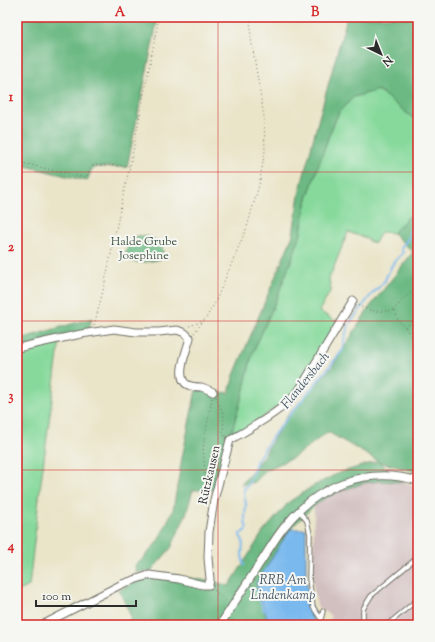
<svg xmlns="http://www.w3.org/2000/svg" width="435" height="642" font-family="'Sorts Mill Goudy',serif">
<rect width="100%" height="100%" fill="#f6f6f2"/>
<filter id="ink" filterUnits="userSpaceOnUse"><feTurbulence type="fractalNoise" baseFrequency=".025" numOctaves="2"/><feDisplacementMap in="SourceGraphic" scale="8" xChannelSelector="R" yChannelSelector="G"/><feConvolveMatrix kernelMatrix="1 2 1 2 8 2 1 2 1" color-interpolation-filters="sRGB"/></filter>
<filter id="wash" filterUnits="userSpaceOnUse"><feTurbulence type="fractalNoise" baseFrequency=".012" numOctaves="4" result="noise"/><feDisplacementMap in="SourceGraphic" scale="16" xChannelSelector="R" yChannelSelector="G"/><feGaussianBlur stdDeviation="0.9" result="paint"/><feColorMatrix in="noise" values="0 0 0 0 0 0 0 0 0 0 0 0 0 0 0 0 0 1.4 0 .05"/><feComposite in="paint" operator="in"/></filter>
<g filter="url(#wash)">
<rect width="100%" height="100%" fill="#eae5c9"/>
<path fill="#d2bfc0" d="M 380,481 L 403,482 L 418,486 L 418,625 L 328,625 L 331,616 L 317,606 L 313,584 L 314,506 L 323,499 L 343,490 L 364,483 Z"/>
<path fill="#86d99b" stroke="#588263" d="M 378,90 L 418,122 L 418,200 L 415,210 L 393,233 L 381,232 L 375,243 L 368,241 L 368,239 L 348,232 L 329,279 L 331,290 L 319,311 L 337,322 L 293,394 L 262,418 L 230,437 L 243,393 L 252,355 L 276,300 L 300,237 L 307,199 L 329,135 L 339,112 L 354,97 Z
M 60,339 L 40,489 L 29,586 L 17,592 L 17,351 Z"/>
<path fill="#6cb983" stroke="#4c7257" d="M 17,17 L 158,17 L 127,167 L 96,167 L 92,169 L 87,181 L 17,164 Z
M 346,17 L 418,17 L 418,122 L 378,90 L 354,97 L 339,112 L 329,135 L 307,199 L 300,237 L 276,300 L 252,355 L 243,393 L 215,490 L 193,490 L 186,514 L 171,548 L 151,571 L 136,572 L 135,565 L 142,560 L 158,541 L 173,510 L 182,458 L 196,390 L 229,393 L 234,375 L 293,235 L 299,194 L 317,125 L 346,21 Z
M 418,200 L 418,472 L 379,462 L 403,482 L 380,481 L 364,483 L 343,490 L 323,499 L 314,506 L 290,529 L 256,583 L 269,625 L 120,625 L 132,619 L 119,590 L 138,580 L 162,573 L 219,583 L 229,586 L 263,532 L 289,502 L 313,486 L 339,473 L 378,461 L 328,432 L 294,457 L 266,470 L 255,482 L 241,485 L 264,455 L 287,416 L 332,367 L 369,308 L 413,252 L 393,233 L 415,210 Z
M 137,236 C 146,235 163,239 163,252 C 162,254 161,256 161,259 C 148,262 136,265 124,258 L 127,248 L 130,240 Z
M 92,318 L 88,332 L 17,351 L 17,340 Z"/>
<path fill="#7ab9ee" stroke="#52728c" d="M 290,529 L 306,529 L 306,580 L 314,625 L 269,625 L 256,583 Z"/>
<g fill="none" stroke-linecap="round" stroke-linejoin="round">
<path stroke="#7ab9ee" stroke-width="2" d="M 244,565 L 242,555 L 243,541 L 240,536 L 240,534 L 245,531 L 247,528 L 245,522 L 245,516 L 246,505 L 244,493 L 244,489 L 248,485 L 257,460 L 275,433 L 343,350 L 344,340 L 349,324 L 371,295 L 384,282 L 393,263 L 403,253 L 401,247 L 408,239 L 410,230 L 418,217
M 256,590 L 264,611"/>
</g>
</g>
<g filter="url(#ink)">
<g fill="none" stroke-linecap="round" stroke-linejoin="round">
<defs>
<path id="service" d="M 299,511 L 307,521 L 310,534 L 309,579 L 313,607 L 321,619
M 321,619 L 323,611
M 363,625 L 363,609 L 371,596 L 418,557
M 387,625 L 418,599"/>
<path id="minor" d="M 17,348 L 81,334 L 114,329 L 136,332 L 159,332 L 177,330 L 185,333 L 190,338 C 187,350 174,379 188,385 C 193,387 197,387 201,387 C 205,388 209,390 213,392
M 42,625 L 122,584 L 149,575 L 179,579 L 203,585 L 209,585 L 210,579 L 208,558 L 209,532 L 214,500 L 230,440 C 249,429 270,418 287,403 C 291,400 294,396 298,392 L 353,301
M 220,625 C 233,605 245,586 258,566 C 267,553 275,538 285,526 C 319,484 366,466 418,481"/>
</defs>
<use href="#service" stroke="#6e6c62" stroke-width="5.5"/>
<use href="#minor" stroke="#6e6c62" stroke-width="9"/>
<path stroke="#6e6c62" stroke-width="1" stroke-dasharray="1 3" stroke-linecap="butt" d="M 17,162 L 78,176 L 86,177 L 89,170 L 93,165 L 130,166
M 358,305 C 369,312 381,312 394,310 L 403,299 L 418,287
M 395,311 L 398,320 L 405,327 L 411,337 L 418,345
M 94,325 C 109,273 117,218 130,166 L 159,17
M 189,326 L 198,323 L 204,320
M 405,327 L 418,319
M 194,333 L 206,318 L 215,303 L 247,227 L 259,185 L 265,151 L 264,117 L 251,38 L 250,17
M 216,397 L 224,416 L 223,432 L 225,436
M 207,498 L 203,447 L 212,398
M 214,590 L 226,601"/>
<use href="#service" stroke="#fff" stroke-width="3.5"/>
<use href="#minor" stroke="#fff" stroke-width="7"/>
</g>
</g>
<path fill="none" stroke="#d62828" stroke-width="1" stroke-opacity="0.55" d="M 218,17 L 218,625M 17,172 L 418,172M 17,321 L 418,321M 17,470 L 418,470"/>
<g text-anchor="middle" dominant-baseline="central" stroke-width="4" stroke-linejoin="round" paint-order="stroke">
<g font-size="12" fill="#425647" stroke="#f6f6f2">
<text x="144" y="242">Halde Grube<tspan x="144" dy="14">Josephine</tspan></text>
</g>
<g font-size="12" fill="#2b2b2b" stroke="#f6f6f2">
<text transform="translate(210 475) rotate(-77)">Rützkausen</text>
</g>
<g font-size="13" font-style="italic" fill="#435666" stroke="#f6f6f2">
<text transform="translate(306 381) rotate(-51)">Flandersbach</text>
<text x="283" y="581">RRB Am<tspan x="283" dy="15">Lindenkamp</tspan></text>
</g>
</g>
<rect width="435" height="642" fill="none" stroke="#f6f6f2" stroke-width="44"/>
<g transform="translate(381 54) rotate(137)" stroke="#f6f6f2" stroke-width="3" paint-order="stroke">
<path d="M0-3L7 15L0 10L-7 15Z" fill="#2b2b2b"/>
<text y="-6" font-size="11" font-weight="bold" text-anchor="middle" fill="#2b2b2b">N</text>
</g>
<path d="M36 600v6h100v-6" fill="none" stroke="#2b2b2b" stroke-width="2"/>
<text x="42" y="600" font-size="12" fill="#2b2b2b" stroke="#f6f6f2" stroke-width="3" paint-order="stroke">100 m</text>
<rect x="22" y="22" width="391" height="598" fill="none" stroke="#d62828" stroke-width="1.5"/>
<g font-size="13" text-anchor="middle" font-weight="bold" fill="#d62828">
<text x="120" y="16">A</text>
<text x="315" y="16">B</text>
<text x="11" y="101">1</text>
<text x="11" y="251">2</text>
<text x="11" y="400">3</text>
<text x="11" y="550">4</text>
</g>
</svg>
